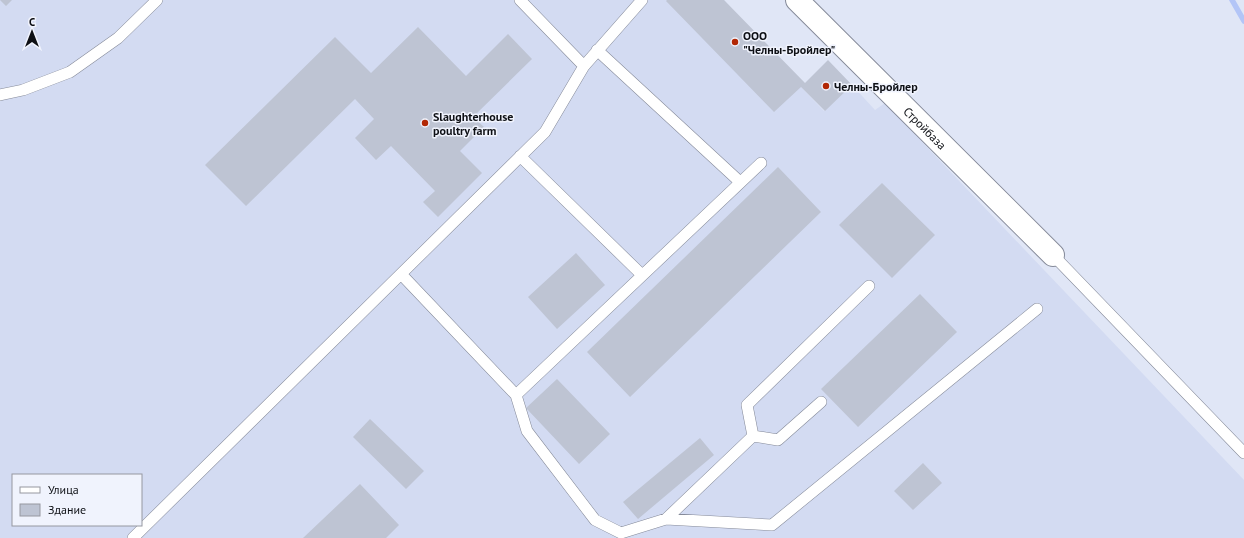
<svg xmlns="http://www.w3.org/2000/svg" width="1244" height="538" font-family="'PT Sans',sans-serif">
<rect width="100%" height="100%" fill="#e0e6f6"/>
<path fill="#d3dbf2" fill-rule="evenodd" d="M 0,0 L 724,0 L 801,87 L 824,111 L 852,85 L 875,110 L 885,103 L 1244,480 L 1244,538 L 0,538 ZM 13,475 L 141,475 L 141,525 L 13,525 Z"/>
<g fill="none" stroke-linecap="round" stroke-linejoin="round">
<path stroke="#b3c5f7" stroke-width="5.5" d="M 1232,0 L 1244,21"/>
</g>
<path fill="#bec4d3" d="M 0,0 L 12,0 L 6,6 Z
M 667,0 L 724,0 L 805,83 L 828,60 L 852,85 L 825,111 L 801,87 L 774,112 L 666,1 Z
M 418,27 L 466,76 L 508,34 L 532,59 L 473,117 L 484,127 L 460,151 L 482,173 L 438,217 L 423,202 L 435,191 L 391,146 L 376,160 L 355,138 L 374,119 L 355,99 L 246,206 L 205,165 L 335,37 L 371,73 Z
M 778,167 L 821,212 L 630,397 L 587,352 Z
M 882,183 L 935,235 L 892,278 L 839,225 Z
M 576,253 L 605,285 L 557,329 L 528,297 Z
M 920,294 L 957,332 L 858,427 L 821,389 Z
M 557,379 L 610,434 L 579,464 L 526,408 Z
M 370,419 L 424,471 L 406,489 L 353,437 Z
M 700,438 L 714,455 L 638,519 L 623,502 Z
M 923,463 L 942,483 L 913,510 L 894,491 Z
M 360,484 L 399,525 L 386,538 L 303,538 Z"/>
<g fill="none" stroke-linecap="round" stroke-linejoin="round">
<defs>
<path id="lane" d="M 520,0 L 584,66
M 597,50 L 740,182
M 0,95 L 23,90 L 70,72 L 118,38 L 157,0
M 520,156 L 642,275
M 1053,255 L 1244,453
M 401,274 L 516,395 L 527,431 L 595,520 L 621,533 L 666,519 L 753,436 L 778,440 L 821,402
M 516,395 L 761,163
M 753,436 L 747,405 L 869,286
M 666,519 L 772,525 L 1037,309
M 133,538 L 545,132 L 584,66 L 642,0"/>
<g id="street">
<path id="s1" d="M 797,0 L 1053,255"/>
</g>
</defs>
<use href="#lane" stroke="#858a99" stroke-width="12"/>
<use href="#street" stroke="#858a99" stroke-width="24"/>
<use href="#lane" stroke="#fff" stroke-width="11"/>
<use href="#street" stroke="#fff" stroke-width="22"/>
</g>
<g fill="#b22704" stroke="#f0f3fd" stroke-width="1.5">
<circle cx="735" cy="42" r="4"/>
<circle cx="826" cy="86" r="4"/>
<circle cx="425" cy="123" r="4"/>
</g>
<g text-anchor="middle" dominant-baseline="central" stroke-width="3" stroke-linejoin="round" paint-order="stroke">
<g font-size="12" font-weight="bold" fill="#0e1015" stroke="#f0f3fd" text-anchor="start">
<text x="743" y="35">ООО<tspan x="743" dy="14">"Челны-Бройлер"</tspan></text>
<text x="834" y="86">Челны-Бройлер</text>
<text x="433" y="116">Slaughterhouse<tspan x="433" dy="14">poultry farm</tspan></text>
</g>
<g font-size="12" fill="#0e1015" stroke="#f0f3fd">
<text stroke="none"><textPath href="#s1" startOffset="181">Стройбаза</textPath></text>
</g>
</g>
<rect x="12" y="474" width="130" height="52" fill="#f0f3fd" stroke="#9698a0"/>
<rect x="20" y="487" width="20" height="6" fill="#ffffff" stroke="#9698a0"/>
<text x="48" y="494" font-size="12" fill="#0e1015">Улица</text>
<rect x="20" y="504" width="20" height="12" fill="#bec4d3" stroke="#9698a0"/>
<text x="48" y="514" font-size="12" fill="#0e1015">Здание</text>
<g transform="translate(32 32)" stroke="#f0f3fd" stroke-width="3" paint-order="stroke">
<path d="M0-3L7 15L0 10L-7 15Z" fill="#0e1015"/>
<text y="-6" font-size="11" font-weight="bold" text-anchor="middle" fill="#0e1015">С</text>
</g>
</svg>
